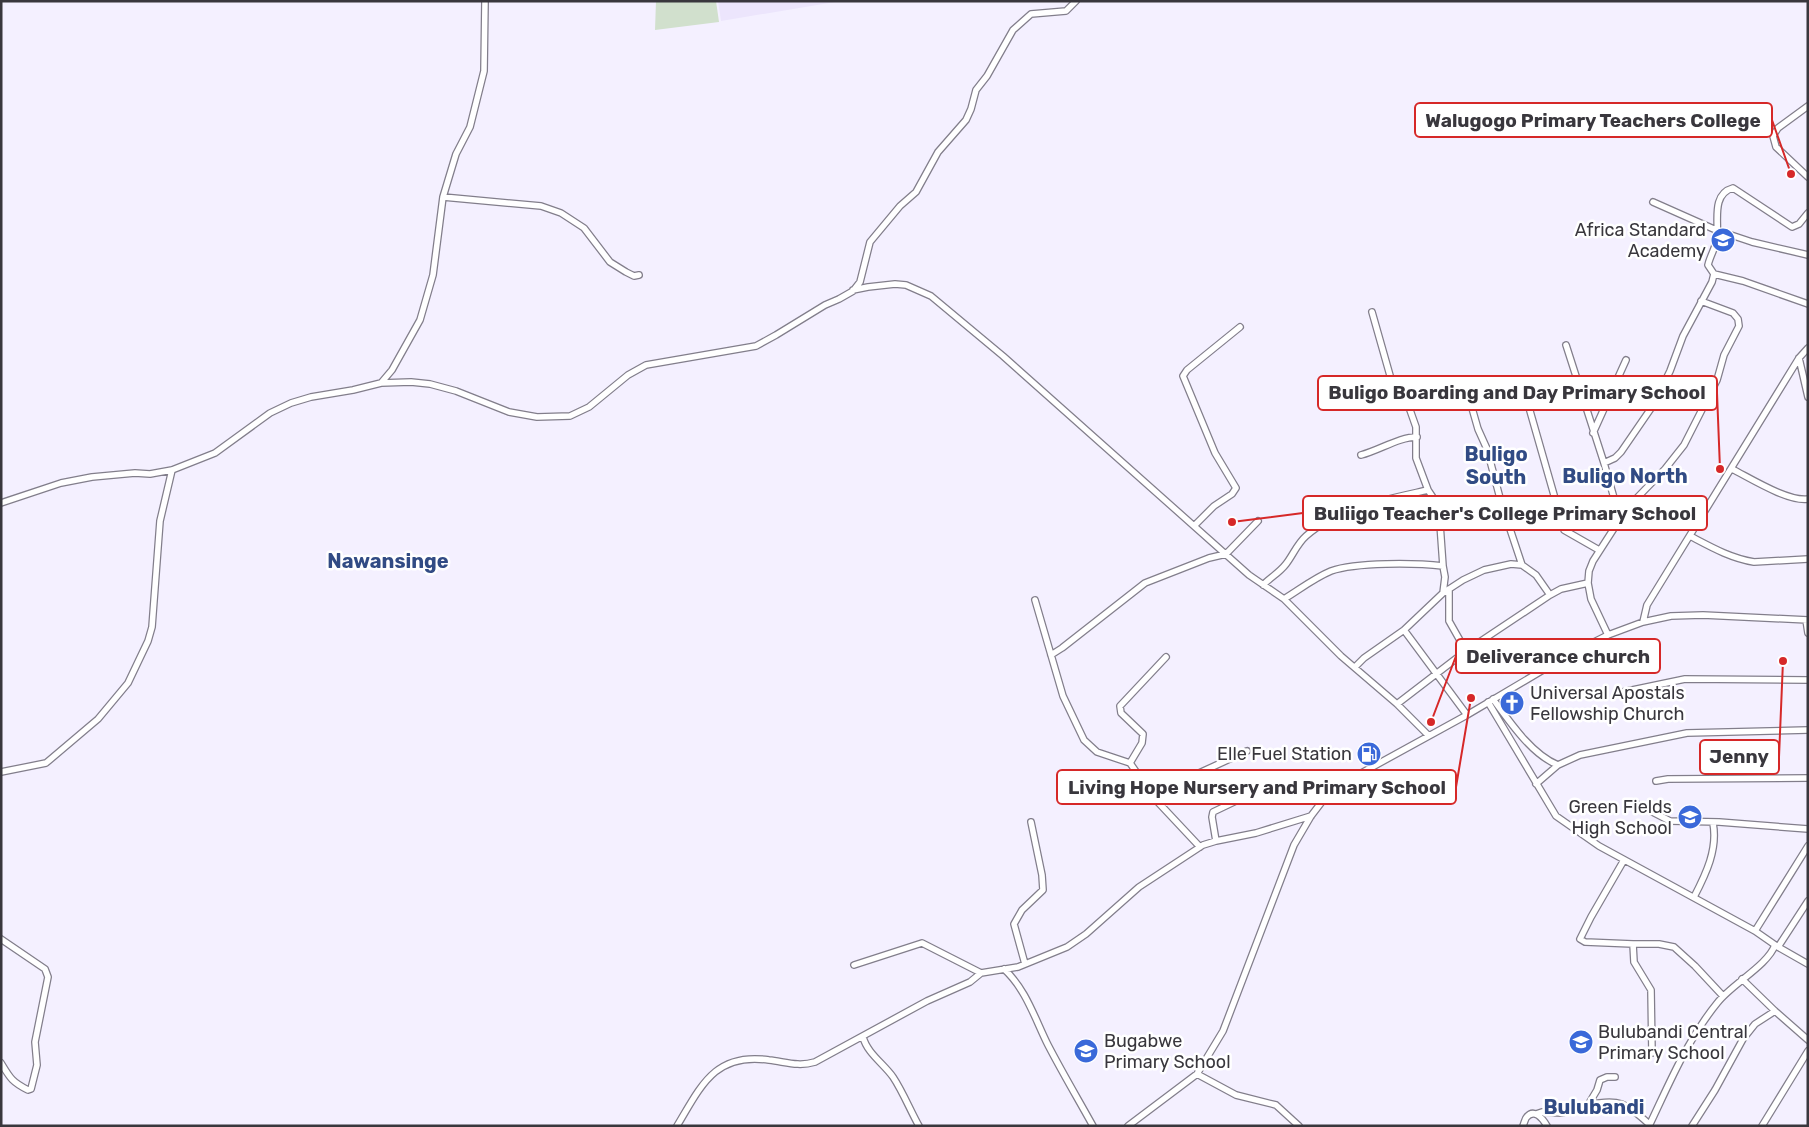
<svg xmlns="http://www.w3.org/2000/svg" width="1809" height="1127" font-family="Rubik,sans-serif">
<rect width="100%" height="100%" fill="#f4f0ff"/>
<path fill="#ece5fc" d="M 718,1 L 841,1 L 721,21 Z"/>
<path fill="#d1e0cd" d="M 656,1 L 716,1 L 719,22 L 655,30 Z"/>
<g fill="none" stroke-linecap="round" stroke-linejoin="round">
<defs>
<path id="minor" d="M 1808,106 L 1778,128 L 1773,136 L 1776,147 L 1808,177
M 443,197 L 541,206 L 561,213 L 584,228 L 610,262 L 626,272 L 634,276 L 639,275
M 1653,202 L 1716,230 L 1752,242 L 1808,255
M 1714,274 L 1743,281 L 1808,304
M 853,290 L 868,287 L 895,284 L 906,285 L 931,296 L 1003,356 L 1249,575 L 1284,599 L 1341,656 L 1397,704 L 1428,735
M 1372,312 L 1391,379 L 1410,410 L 1416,427 L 1416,458 L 1428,490
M 1566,345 L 1604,463 L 1620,519
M 1799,358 L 1808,397
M 381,383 L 411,382 L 430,384 L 456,391 L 509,412 L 537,417 L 570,416 L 589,407 L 628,375 L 646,365 L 756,346 L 776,335 L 825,305 L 839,299 L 853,291 L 860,282 L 870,242 L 900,206 L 916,192 L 938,152 L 966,120 L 971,109 L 976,90 L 987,76 L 1013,30 L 1031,14 L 1066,11 L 1076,1
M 1522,383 L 1564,530 L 1599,550
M 1346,389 L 1391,379
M 1468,394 L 1478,429 L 1487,449 L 1501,502 L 1522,565
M 1593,433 L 1626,360
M 1361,455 C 1380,450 1399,437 1417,437
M 1604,463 L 1615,458 L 1621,452 L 1654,404 L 1670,371 L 1683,336 L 1712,282 L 1714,274 L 1708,265 C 1710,256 1716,247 1717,238 C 1719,222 1711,194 1733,188 L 1792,227 L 1799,224 L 1808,213
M 1732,469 C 1750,478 1788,502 1808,499
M 1,503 L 61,483 L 92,477 L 135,473 L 150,474 L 172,470 L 215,453 L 270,413 L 291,403 L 311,397 L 353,390 L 381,383 L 392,370 L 420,320 L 433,275 L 443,197 L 456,154 L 470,127 L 484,71 L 485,1
M 1194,526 L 1214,506 L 1232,494 L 1236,488 L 1215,453 L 1183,376 L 1187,370 L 1240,327
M 1690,536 C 1711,547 1730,558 1754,562 L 1808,559
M 1263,585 C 1270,578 1280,572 1286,564 C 1293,555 1297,544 1306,536 C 1337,508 1388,499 1428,490 L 1438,505 L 1439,510 L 1443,566
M 1284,599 C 1299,590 1314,578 1331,571 C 1356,562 1416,563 1443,566 L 1445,577 L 1443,593
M 1035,600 L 1063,696 L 1084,740 L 1097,752 L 1130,763 L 1155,799 L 1200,847
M 1806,620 L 1808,633
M 1643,622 L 1647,605 L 1799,358 L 1808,348
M 1404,630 L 1467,715
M 1608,635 L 1591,599 L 1588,583 L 1589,571 L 1593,561 L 1620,519 L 1632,503 L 1665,469 L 1684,445 L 1717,380 L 1724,355 L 1739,326 L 1738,319 L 1733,313 L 1701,301
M 1466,651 L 1550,595
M 1051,655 L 1062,648 L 1145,583 L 1209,558 L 1226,554 L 1258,521
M 1355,667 L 1364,658 L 1404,630 L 1443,593 L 1463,580 L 1484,570 L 1511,564 L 1522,565 L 1536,575 L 1550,595 L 1561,589 L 1588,583
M 1618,693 L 1685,679 L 1808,680
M 1493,699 C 1509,721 1532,755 1558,765 L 1580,755 L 1687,733 L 1808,730
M 1488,702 L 1556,816 L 1599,846 L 1755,931 L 1778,947 L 1808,964
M 1397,704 L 1466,651 L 1449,621 L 1449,589
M 1130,763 L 1142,743 L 1143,734 L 1121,713 L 1120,706 L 1166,657
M 1,772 L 46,763 L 98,719 L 128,683 L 148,641 L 152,627 L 160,521 L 172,470
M 1656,781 L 1668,779 L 1808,778
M 1536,784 L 1558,765
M 1635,803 L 1670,821 L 1719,822 L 1808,829
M 1160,804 L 1192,785 L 1197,774 L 1247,751
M 1216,841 L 1212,817 L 1213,812 L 1236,801
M 1624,860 L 1591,917 L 1580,939 L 1585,942 L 1633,944 L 1659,944 L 1674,947 L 1695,966 L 1723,996
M 1694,897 C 1706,874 1718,849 1713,823
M 1755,931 L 1808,846
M 1,939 L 45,969 L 48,977 L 35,1042 L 37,1065 L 31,1089 L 28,1090 C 12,1082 10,1078 1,1063
M 1633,944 L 1634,962 L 1651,990 L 1652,1053
M 1778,947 L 1808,901
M 1025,964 L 1014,924 L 1022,910 L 1043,890 L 1042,875 L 1031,822
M 854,965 L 922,943 L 981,973
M 1004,969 C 1026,989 1035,1019 1048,1045 C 1062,1072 1078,1099 1093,1126
M 1742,979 L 1775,1011 L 1808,1040
M 863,1037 C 867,1053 884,1064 893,1077 C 903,1092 910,1110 919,1126
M 1197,1074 L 1236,1095 L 1276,1105 L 1299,1126
M 1588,1105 C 1619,1098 1626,1103 1649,1124
M 1536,1114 L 1542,1112 L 1562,1113 L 1588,1105 L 1597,1090 L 1600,1080 L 1607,1077 L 1615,1077
M 677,1126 C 701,1086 715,1052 769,1060 C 786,1062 798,1067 815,1062 L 927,1001 L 970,982 L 981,973 L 1018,967 L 1067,947 L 1086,934 L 1139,887 L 1203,845 L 1216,841 L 1256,833 L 1311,816
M 1128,1126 L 1197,1074 L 1223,1031 L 1294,845 L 1311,816 L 1324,799 L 1345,782 L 1467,715 L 1570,654 L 1608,635 L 1643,622 L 1671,616 L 1703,615 L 1808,620
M 1523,1126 C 1524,1123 1525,1120 1526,1118 C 1534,1107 1543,1119 1547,1126
M 1649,1126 C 1670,1082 1687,1040 1718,1002 C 1732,984 1768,965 1775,945
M 1692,1126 L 1715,1090 L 1743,1039 L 1755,1024 L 1775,1011
M 1762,1126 L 1808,1051"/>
</defs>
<use href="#minor" stroke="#827e8b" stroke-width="8"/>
<use href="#minor" stroke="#fff" stroke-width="5.5"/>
</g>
<defs>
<symbol id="school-disc" viewBox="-11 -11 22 22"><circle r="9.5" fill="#3a69d9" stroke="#fff"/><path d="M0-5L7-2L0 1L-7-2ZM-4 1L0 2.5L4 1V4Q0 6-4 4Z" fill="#fff"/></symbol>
<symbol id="church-disc" viewBox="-11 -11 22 22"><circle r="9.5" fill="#3a69d9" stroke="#fff"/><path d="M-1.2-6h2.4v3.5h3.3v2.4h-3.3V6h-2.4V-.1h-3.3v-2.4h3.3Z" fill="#fff"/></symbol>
<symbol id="fuel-disc" viewBox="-11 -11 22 22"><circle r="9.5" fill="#3a69d9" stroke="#fff"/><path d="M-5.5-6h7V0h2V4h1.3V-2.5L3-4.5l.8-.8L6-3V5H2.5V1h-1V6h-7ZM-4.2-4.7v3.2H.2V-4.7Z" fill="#fff"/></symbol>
</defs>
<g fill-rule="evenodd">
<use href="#school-disc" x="1709" y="226" width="28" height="28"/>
<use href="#church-disc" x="1498" y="689" width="28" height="28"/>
<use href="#fuel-disc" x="1355" y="740" width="28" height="28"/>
<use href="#school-disc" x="1676" y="803" width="28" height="28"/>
<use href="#school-disc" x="1567" y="1028" width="28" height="28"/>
<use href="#school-disc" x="1072" y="1037" width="28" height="28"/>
</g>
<g text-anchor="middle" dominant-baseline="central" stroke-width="5" stroke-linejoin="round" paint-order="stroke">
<g font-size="18" fill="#39373d" stroke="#fff" text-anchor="end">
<text x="1706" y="230">Africa Standard<tspan x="1706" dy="21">Academy</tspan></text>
<text x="1530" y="693" text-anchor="start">Universal Apostals<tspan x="1530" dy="21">Fellowship Church</tspan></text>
<text x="1352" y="754">Elle Fuel Station</text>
<text x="1672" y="807">Green Fields<tspan x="1672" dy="21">High School</tspan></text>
<text x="1598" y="1032" text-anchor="start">Bulubandi Central<tspan x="1598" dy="21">Primary School</tspan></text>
<text x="1104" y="1041" text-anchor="start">Bugabwe<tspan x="1104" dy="21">Primary School</tspan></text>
</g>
<g font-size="20" font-weight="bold" fill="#314b84" stroke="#fff">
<text x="1496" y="454">Buligo<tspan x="1496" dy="23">South</tspan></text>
<text x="1625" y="476">Buligo North</text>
<text x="388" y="561">Nawansinge</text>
<text x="1594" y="1107">Bulubandi</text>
</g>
</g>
<path fill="none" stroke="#d62828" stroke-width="2" d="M1791 174L1772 120M1720 469L1717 393M1232 522L1303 513M1431 722L1456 656M1783 661L1779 757M1471 698L1456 787"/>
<g fill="#d62828" stroke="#fff" stroke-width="2">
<circle cx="1791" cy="174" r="5"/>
<circle cx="1720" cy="469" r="5"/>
<circle cx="1232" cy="522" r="5"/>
<circle cx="1431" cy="722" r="5"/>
<circle cx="1783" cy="661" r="5"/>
<circle cx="1471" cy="698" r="5"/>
</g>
<g fill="#fff" stroke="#d62828" stroke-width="2">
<rect x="1415" y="103" width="357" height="34" rx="5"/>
<rect x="1318" y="376" width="399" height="34" rx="5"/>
<rect x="1303" y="496" width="404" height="34" rx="5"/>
<rect x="1456" y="639" width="204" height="34" rx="5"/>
<rect x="1700" y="740" width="79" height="34" rx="5"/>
<rect x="1057" y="770" width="399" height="34" rx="5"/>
</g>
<g font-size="19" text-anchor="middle" font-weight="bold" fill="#39373d">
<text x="1593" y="127">Walugogo Primary Teachers College</text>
<text x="1517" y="399">Buligo Boarding and Day Primary School</text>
<text x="1505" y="520">Buliigo Teacher's College Primary School</text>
<text x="1558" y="663">Deliverance church</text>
<text x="1739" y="763">Jenny</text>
<text x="1257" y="794">Living Hope Nursery and Primary School</text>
</g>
<rect width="1809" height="1127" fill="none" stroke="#39373d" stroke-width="5"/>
</svg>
